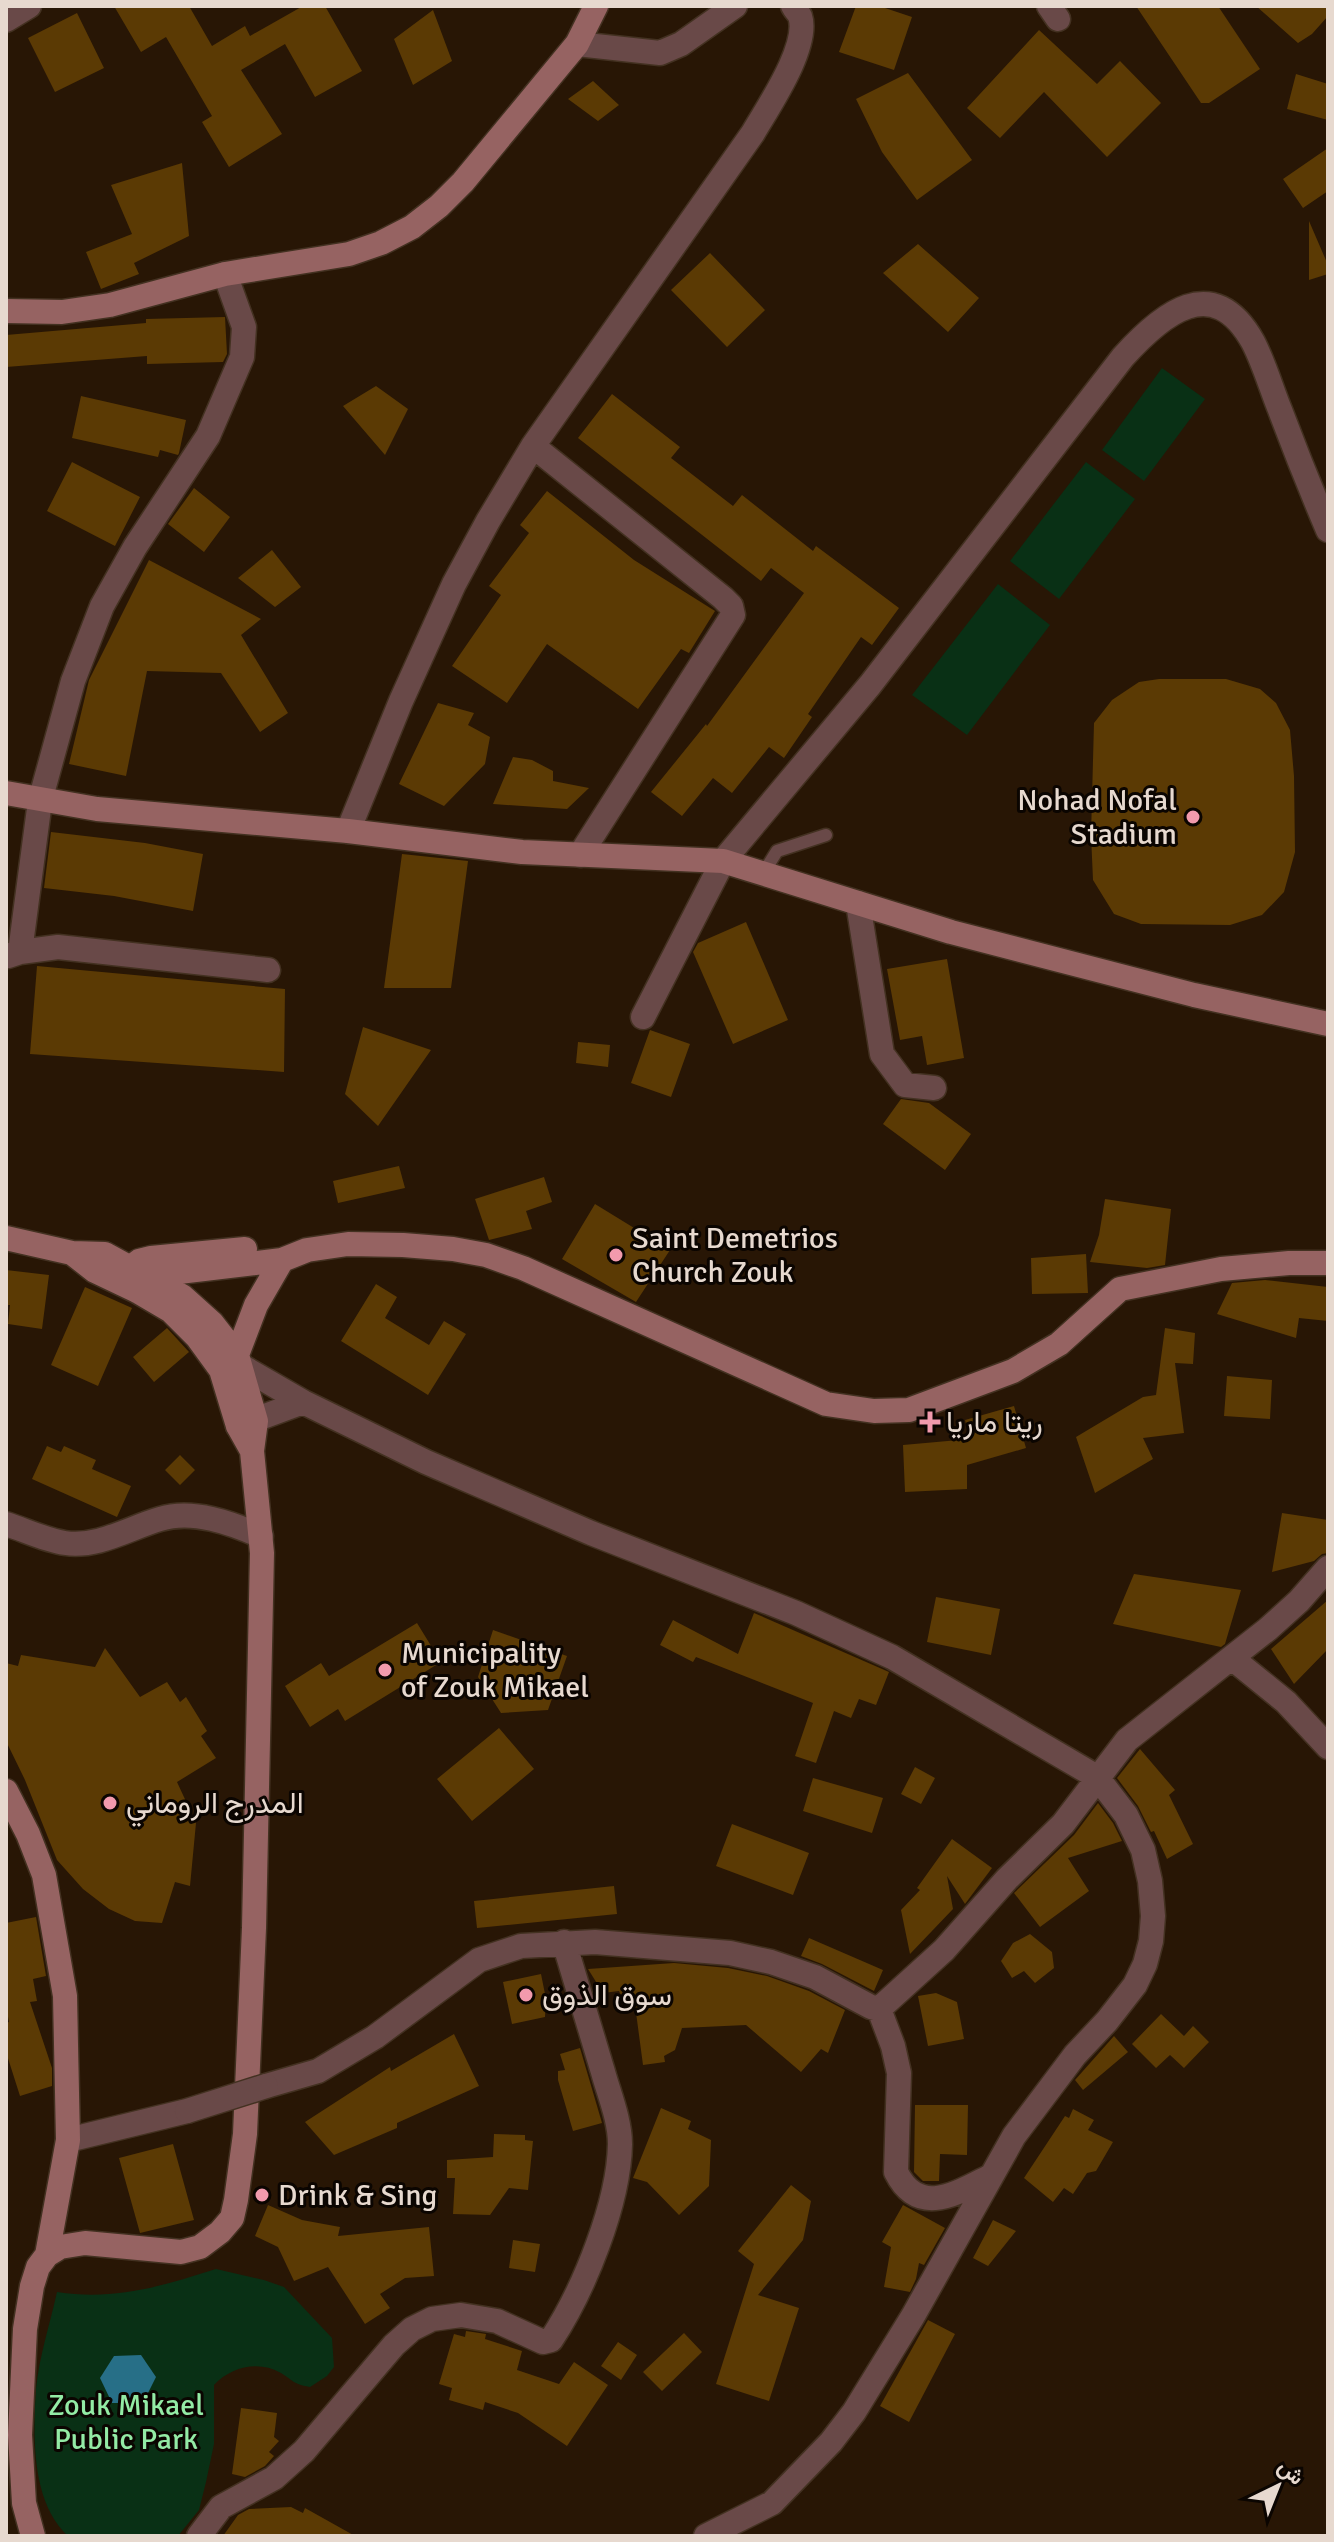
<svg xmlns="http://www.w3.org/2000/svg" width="1334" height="2542" font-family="Signika,Vazirmatn,sans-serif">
<rect width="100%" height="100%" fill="#281605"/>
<path fill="#093015" d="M 1162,368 L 1205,399 L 1144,481 L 1102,450 Z
M 1086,462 L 1135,499 L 1059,599 L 1010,561 Z
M 998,584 L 1050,625 L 967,735 L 912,695 Z
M 216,2269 L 264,2280 L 284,2287 L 332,2338 L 334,2367 L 327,2376 L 310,2387 C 295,2385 292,2380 281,2373 C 258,2360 231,2367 214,2385 L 214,2444 L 206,2482 L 199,2510 L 178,2536 L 68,2536 C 31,2502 33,2436 36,2389 C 39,2357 50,2324 57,2292 C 115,2301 162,2286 216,2269 Z"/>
<path fill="#276f87" d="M 141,2355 L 156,2377 L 143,2403 L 112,2403 L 100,2378 L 114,2356 Z"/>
<path fill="#5b3a04" d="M 114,6 L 189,6 L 212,46 L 245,26 L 250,36 L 303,6 L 325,6 L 362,71 L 315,97 L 285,44 L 241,70 L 282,134 L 229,167 L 202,122 L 212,116 L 166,37 L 141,52 Z
M 856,6 L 879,6 L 912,17 L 894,70 L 839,52 Z
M 1136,6 L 1218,6 L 1260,69 L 1209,103 L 1201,103 Z
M 1256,6 L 1328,6 L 1328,16 L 1312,34 L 1298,43 Z
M 433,10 L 452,61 L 413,85 L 394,39 Z
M 77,13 L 104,68 L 55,92 L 28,38 Z
M 1039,30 L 1097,84 L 1120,61 L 1161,103 L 1107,157 L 1044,92 L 1000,138 L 967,108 Z
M 908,73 L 972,160 L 917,200 L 882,152 L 856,99 Z
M 1296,74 L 1328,84 L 1328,120 L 1287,109 Z
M 593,81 L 619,105 L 598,121 L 568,99 Z
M 1328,148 L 1328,191 L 1303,208 L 1283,179 Z
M 182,163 L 189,236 L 134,263 L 139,274 L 101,289 L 86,252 L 132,234 L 111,185 Z
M 1309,221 L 1328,265 L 1328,274 L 1309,280 Z
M 918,244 L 979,298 L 948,332 L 883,273 Z
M 710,253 L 765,310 L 727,347 L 671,290 Z
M 225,317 L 227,354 L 223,362 L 147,364 L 147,356 L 6,367 L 6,335 L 146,323 L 146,319 Z
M 376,386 L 408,409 L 385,455 L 343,406 Z
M 612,394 L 680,447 L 671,458 L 733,506 L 742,495 L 813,551 L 816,546 L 899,608 L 872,645 L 861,637 L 808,714 L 812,717 L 784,758 L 769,747 L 732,793 L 713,778 L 682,816 L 651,792 L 706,724 L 707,726 L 804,593 L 771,568 L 761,581 L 578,438 Z
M 81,396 L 186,420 L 179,453 L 178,455 L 160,450 L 158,457 L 72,438 Z
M 72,462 L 140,497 L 115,546 L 47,511 Z
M 194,488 L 230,517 L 204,552 L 168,524 Z
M 547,491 L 634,560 L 715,611 L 689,653 L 681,649 L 638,709 L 547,644 L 507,703 L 452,666 L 501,595 L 489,586 L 529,533 L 520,525 Z
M 272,550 L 301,587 L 275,607 L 238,578 Z
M 149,560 L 261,619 L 241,635 L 288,713 L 260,732 L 221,673 L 147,671 L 126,776 L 69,764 L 89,680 Z
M 1159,679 L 1226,679 L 1260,689 L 1276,703 L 1290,730 L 1294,776 L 1295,852 L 1284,892 L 1262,915 L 1230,925 L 1141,924 L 1114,914 L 1093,880 L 1091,835 L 1094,723 L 1112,700 L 1139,682 Z
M 438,703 L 474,713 L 468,725 L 490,737 L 485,764 L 444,806 L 399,784 Z
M 513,757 L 532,760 L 553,771 L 553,781 L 589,788 L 567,809 L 493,804 Z
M 51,832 L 145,843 L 203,854 L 193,911 L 114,896 L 44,888 Z
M 402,854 L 468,861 L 451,988 L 384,988 Z
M 746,922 L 788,1020 L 733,1044 L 693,952 L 698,943 Z
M 947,959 L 964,1058 L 927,1065 L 922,1036 L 900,1040 L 887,969 Z
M 37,966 L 285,989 L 284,1072 L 30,1054 Z
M 363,1027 L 431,1050 L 378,1126 L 345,1094 Z
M 650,1030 L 690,1044 L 671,1097 L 631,1083 Z
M 578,1042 L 610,1045 L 608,1067 L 576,1063 Z
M 901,1099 L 929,1103 L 971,1134 L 945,1170 L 883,1124 Z
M 399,1166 L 405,1188 L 338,1203 L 333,1181 Z
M 544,1177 L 552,1202 L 526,1211 L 532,1229 L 489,1240 L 475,1199 Z
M 1105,1199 L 1171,1209 L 1165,1265 L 1147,1268 L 1090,1262 L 1099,1235 Z
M 595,1204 L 670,1250 L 636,1302 L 562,1259 Z
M 1086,1254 L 1088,1293 L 1032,1294 L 1031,1258 Z
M 6,1270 L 49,1275 L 42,1329 L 8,1324 L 10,1305 L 6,1305 Z
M 1265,1280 L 1328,1287 L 1328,1321 L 1299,1318 L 1296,1338 L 1217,1314 L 1232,1283 Z
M 376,1284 L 397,1297 L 385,1318 L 429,1345 L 444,1321 L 466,1334 L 428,1395 L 341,1341 Z
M 85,1287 L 132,1308 L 98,1386 L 51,1365 Z
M 167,1328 L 189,1352 L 154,1382 L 133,1357 Z
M 1165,1328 L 1195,1333 L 1193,1364 L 1175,1363 L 1184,1433 L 1143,1438 L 1153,1459 L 1095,1493 L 1076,1437 L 1143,1397 L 1156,1395 Z
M 1227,1376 L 1272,1380 L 1270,1419 L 1224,1416 Z
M 1014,1406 L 1026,1448 L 967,1465 L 967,1489 L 905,1492 L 903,1445 L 970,1439 L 965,1420 Z
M 47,1446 L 61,1452 L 64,1446 L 96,1460 L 92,1469 L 131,1486 L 117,1517 L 32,1479 Z
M 180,1455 L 195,1470 L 180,1485 L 165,1470 Z
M 1282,1513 L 1328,1520 L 1328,1553 L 1322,1554 L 1314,1561 L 1272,1572 Z
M 1134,1574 L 1241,1590 L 1225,1644 L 1221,1647 L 1113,1624 Z
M 936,1597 L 1000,1609 L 991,1655 L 927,1642 Z
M 1328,1600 L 1328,1649 L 1294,1684 L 1271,1649 Z
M 754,1613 L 889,1672 L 876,1705 L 859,1699 L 851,1718 L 834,1711 L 816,1763 L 795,1756 L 813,1703 L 696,1657 L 693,1662 L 660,1645 L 673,1620 L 738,1654 Z
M 417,1623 L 441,1662 L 345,1721 L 338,1709 L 310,1727 L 285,1686 L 321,1663 L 329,1676 Z
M 493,1630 L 567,1656 L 548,1710 L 501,1713 L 478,1677 Z
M 105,1648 L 140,1697 L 167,1682 L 180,1702 L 186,1697 L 207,1731 L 201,1736 L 216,1758 L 177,1782 L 196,1823 L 190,1886 L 175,1882 L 162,1923 L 135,1921 L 109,1909 L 83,1889 L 57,1860 L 25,1780 L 6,1741 L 6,1663 L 18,1666 L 21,1655 L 95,1667 Z
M 499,1728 L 534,1769 L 472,1821 L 437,1779 Z
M 1140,1749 L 1175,1790 L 1169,1795 L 1193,1844 L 1167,1859 L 1154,1831 L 1151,1832 L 1138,1806 L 1117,1778 Z
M 915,1767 L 935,1778 L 921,1804 L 901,1794 Z
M 813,1778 L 883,1798 L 872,1833 L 803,1811 Z
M 1098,1803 L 1113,1823 L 1122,1841 L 1068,1858 L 1089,1891 L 1040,1927 L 1014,1893 L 1074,1835 Z
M 732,1824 L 809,1853 L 793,1895 L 716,1866 Z
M 952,1839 L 992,1868 L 965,1904 L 947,1876 L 953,1909 L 910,1954 L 901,1910 L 920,1890 L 917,1888 Z
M 614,1886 L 617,1914 L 477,1928 L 474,1901 Z
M 36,1917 L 46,1976 L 33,1979 L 37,2001 L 30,2002 L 52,2068 L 52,2086 L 20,2096 L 6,2052 L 6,2023 L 9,2022 L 6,2006 L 6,1923 Z
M 1030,1934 L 1052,1952 L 1054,1968 L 1035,1983 L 1024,1971 L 1012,1978 L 1001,1961 L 1013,1943 Z
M 809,1938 L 883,1970 L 874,1991 L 822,1964 L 801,1956 Z
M 674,1963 L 728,1968 L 767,1976 L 809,1991 L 845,2010 L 828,2053 L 821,2049 L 801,2072 L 746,2025 L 682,2028 L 675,2050 L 664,2056 L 665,2062 L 643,2065 L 635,2005 L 626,2006 L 619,1991 L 603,1993 L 588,1969 Z
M 541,1974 L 546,1999 L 545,2017 L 512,2024 L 503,1982 Z
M 936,1993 L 957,2002 L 964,2039 L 928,2046 L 918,1996 Z
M 1161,2014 L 1184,2036 L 1193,2026 L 1209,2042 L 1184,2068 L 1170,2055 L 1156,2068 L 1132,2044 Z
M 454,2034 L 479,2086 L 397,2123 L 397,2128 L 334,2155 L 305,2122 L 390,2067 L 391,2071 Z
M 1114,2036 L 1128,2052 L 1083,2090 L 1075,2080 Z
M 580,2048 L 602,2123 L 573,2131 L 558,2080 L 558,2071 L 565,2070 L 560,2054 Z
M 915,2105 L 968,2105 L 967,2155 L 940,2154 L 939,2181 L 923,2181 L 914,2172 Z
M 661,2108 L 691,2121 L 688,2129 L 711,2140 L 709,2186 L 679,2215 L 647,2182 L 633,2178 Z
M 1073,2109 L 1094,2120 L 1088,2130 L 1113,2142 L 1096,2171 L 1087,2173 L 1073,2194 L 1064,2188 L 1053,2202 L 1024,2178 L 1065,2116 L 1069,2118 Z
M 494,2134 L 525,2135 L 525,2140 L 533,2141 L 528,2190 L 509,2188 L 490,2215 L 453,2214 L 455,2178 L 447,2178 L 447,2160 L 493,2157 Z
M 173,2144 L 194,2220 L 140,2233 L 119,2158 Z
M 791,2185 L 811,2201 L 803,2240 L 758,2295 L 799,2308 L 769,2401 L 716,2384 L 754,2264 L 738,2251 Z
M 268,2205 L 302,2220 L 340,2227 L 338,2236 L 429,2227 L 434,2276 L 405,2278 L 380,2294 L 390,2308 L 365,2324 L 328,2267 L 294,2281 L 278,2247 L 255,2236 Z
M 903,2205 L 945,2228 L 924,2265 L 919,2263 L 916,2279 L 910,2292 L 884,2287 L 891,2247 L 882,2242 Z
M 993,2220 L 1016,2231 L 988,2266 L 973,2258 Z
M 513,2240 L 540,2244 L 535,2272 L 509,2268 Z
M 928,2320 L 955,2334 L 909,2422 L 880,2406 Z
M 466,2331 L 486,2334 L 485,2339 L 522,2351 L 517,2370 L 559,2384 L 574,2362 L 608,2385 L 567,2446 L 518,2413 L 485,2402 L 483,2410 L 449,2400 L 452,2388 L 439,2384 L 454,2334 L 465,2337 Z
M 684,2333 L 702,2352 L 662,2391 L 643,2372 Z
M 618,2342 L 637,2355 L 621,2380 L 601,2366 Z
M 241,2408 L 277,2413 L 274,2437 L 279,2441 L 269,2452 L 274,2456 L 265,2466 L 245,2477 L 232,2474 Z
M 291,2507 L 303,2513 L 305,2508 L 355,2536 L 223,2536 L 238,2515 L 249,2509 Z"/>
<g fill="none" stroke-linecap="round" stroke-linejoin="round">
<defs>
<path id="lane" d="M 764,872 L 777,851 L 826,835"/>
<path id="street" d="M 1049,6 L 1058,19
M 6,20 L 29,6
M 577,44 L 660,53 L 681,44 L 735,6
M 533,446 L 723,598 L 731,606 L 733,615 L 580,855
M 348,831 L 401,701 L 454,584 L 488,521 L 533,446 L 753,133 C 768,107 810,46 800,16 C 800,15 793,7 793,6
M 858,903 L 882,1054 L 905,1085 L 934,1088
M 20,952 L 40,801 L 73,681 L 102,606 L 135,547 L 208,436 L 242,357 L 244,327 L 225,274
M 8,956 L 20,952 L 58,947 L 268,970
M 643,1017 L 723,861 L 870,685 L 1123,357 C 1161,315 1213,270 1253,342 C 1264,363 1271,388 1280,410 C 1295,450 1311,490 1328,530
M 241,1366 L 303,1402 L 426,1462 L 591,1533 L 796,1613 L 892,1657 L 1097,1777 L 1126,1815 L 1143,1850 L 1150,1881 L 1153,1916 L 1151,1941 L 1145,1964 L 1135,1985 L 1107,2021 L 1075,2055 L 1014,2136 L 913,2316 L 854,2412 L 831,2442 L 772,2503 L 706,2536
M 238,1426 L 303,1402
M 6,1524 C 25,1530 45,1540 65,1543 C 98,1548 129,1528 160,1519 C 193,1509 231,1523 261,1536
M 1233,1659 L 1286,1702 L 1328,1747
M 879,2009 L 893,2046 L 899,2073 L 896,2172 C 919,2218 957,2193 991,2176
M 266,2086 L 318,2071 L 375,2037 L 479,1960 L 521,1946 L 595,1942 L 730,1953 L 771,1962 L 815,1977 L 871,2007 L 879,2009 L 944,1950 L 1007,1879 L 1063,1824 L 1127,1740 L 1268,1629 L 1299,1601 L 1328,1568
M 68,2140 L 187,2111
M 199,2536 L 221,2507 L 274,2478 L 304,2451 L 394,2345 L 412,2329 L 432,2319 L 461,2315 L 497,2321 L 543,2342 L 551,2340 C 584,2290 619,2203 620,2144 C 620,2120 609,2094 603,2072 C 590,2029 577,1985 564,1942"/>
<path id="secondary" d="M 6,311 L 62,312 L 110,305 L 225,274 L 349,254 L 381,243 L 412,227 L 439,206 L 463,182 L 577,44 L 596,6
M 6,793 L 97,809 L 348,831 L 522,852 L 723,861 L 951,932 L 1194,995 L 1328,1024
M 6,1238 L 72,1253 L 105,1254 L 182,1296 L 212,1323 L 237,1355 L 256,1421 L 252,1451 L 262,1553 L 254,1928 L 245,2134 L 236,2200 L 232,2218 L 220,2232 L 200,2247 L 181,2252 L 85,2243 L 60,2247 L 47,2255 L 38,2267 L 32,2286 L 25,2329 L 20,2435 L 24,2503 L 33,2536
M 72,1253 L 95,1271 L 137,1291 L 171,1311 L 197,1337 L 221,1370 L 238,1426 L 252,1451
M 123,1273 L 139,1261 L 151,1258 L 245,1249
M 137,1291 L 150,1278 L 162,1274 L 282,1260 L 307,1250 L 348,1244 L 403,1245 L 453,1249 L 486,1255 L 523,1268 L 826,1404 L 874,1411 L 909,1410 L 1013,1371 L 1059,1344 L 1120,1289 L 1221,1269 L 1289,1263 L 1328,1263
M 237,1355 L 256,1305 L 282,1260
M 6,1791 L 28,1834 L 44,1875 L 65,1996 L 68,2140 L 47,2255"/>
</defs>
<use href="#lane" stroke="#433121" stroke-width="15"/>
<use href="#street" stroke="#433121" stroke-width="27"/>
<use href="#secondary" stroke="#433121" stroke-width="27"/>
<use href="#lane" stroke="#694948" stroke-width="12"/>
<use href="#street" stroke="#694948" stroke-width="24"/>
<use href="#secondary" stroke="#966362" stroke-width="24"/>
<defs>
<path id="street-bridge" d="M 187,2111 L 266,2086"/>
</defs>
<use href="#street-bridge" stroke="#433121" stroke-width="27" stroke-linecap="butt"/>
<use href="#street-bridge" stroke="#694948" stroke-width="24"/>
</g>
<g fill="#f29aad" stroke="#0b0501" stroke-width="3">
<circle cx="1193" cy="817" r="8"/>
<circle cx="616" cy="1255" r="8"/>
<path d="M926 1410h8v8h8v8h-8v8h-8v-8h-8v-8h8z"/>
<circle cx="385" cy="1670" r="8"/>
<circle cx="110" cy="1803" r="8"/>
<circle cx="526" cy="1995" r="8"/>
<circle cx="262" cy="2195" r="8"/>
</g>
<g text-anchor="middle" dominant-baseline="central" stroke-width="6" stroke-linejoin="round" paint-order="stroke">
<g font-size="30" fill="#e7d9cf" stroke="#0b0501" text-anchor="start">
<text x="1177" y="800" text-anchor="end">Nohad Nofal<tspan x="1177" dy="34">Stadium</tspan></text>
<text x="632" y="1238">Saint Demetrios<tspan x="632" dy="34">Church Zouk</tspan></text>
<text x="946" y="1422">ريتا ماريا</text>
<text x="401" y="1653">Municipality<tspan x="401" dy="34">of Zouk Mikael</tspan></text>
<text x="126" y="1803">المدرج الروماني</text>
<text x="542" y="1995">سوق الذوق</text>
<text x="278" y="2195">Drink &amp; Sing</text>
</g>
<g font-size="30" fill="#93eba5" stroke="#0b0501">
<text x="126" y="2405">Zouk Mikael<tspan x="126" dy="34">Public Park</tspan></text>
</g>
</g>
<rect width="1334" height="2542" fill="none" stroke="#e7d9cf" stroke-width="16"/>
<g transform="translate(1278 2486) rotate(43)" stroke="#0b0501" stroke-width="6" paint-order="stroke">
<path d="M0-6L14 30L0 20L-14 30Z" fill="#e7d9cf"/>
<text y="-12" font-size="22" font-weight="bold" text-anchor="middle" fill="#e7d9cf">ش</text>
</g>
</svg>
